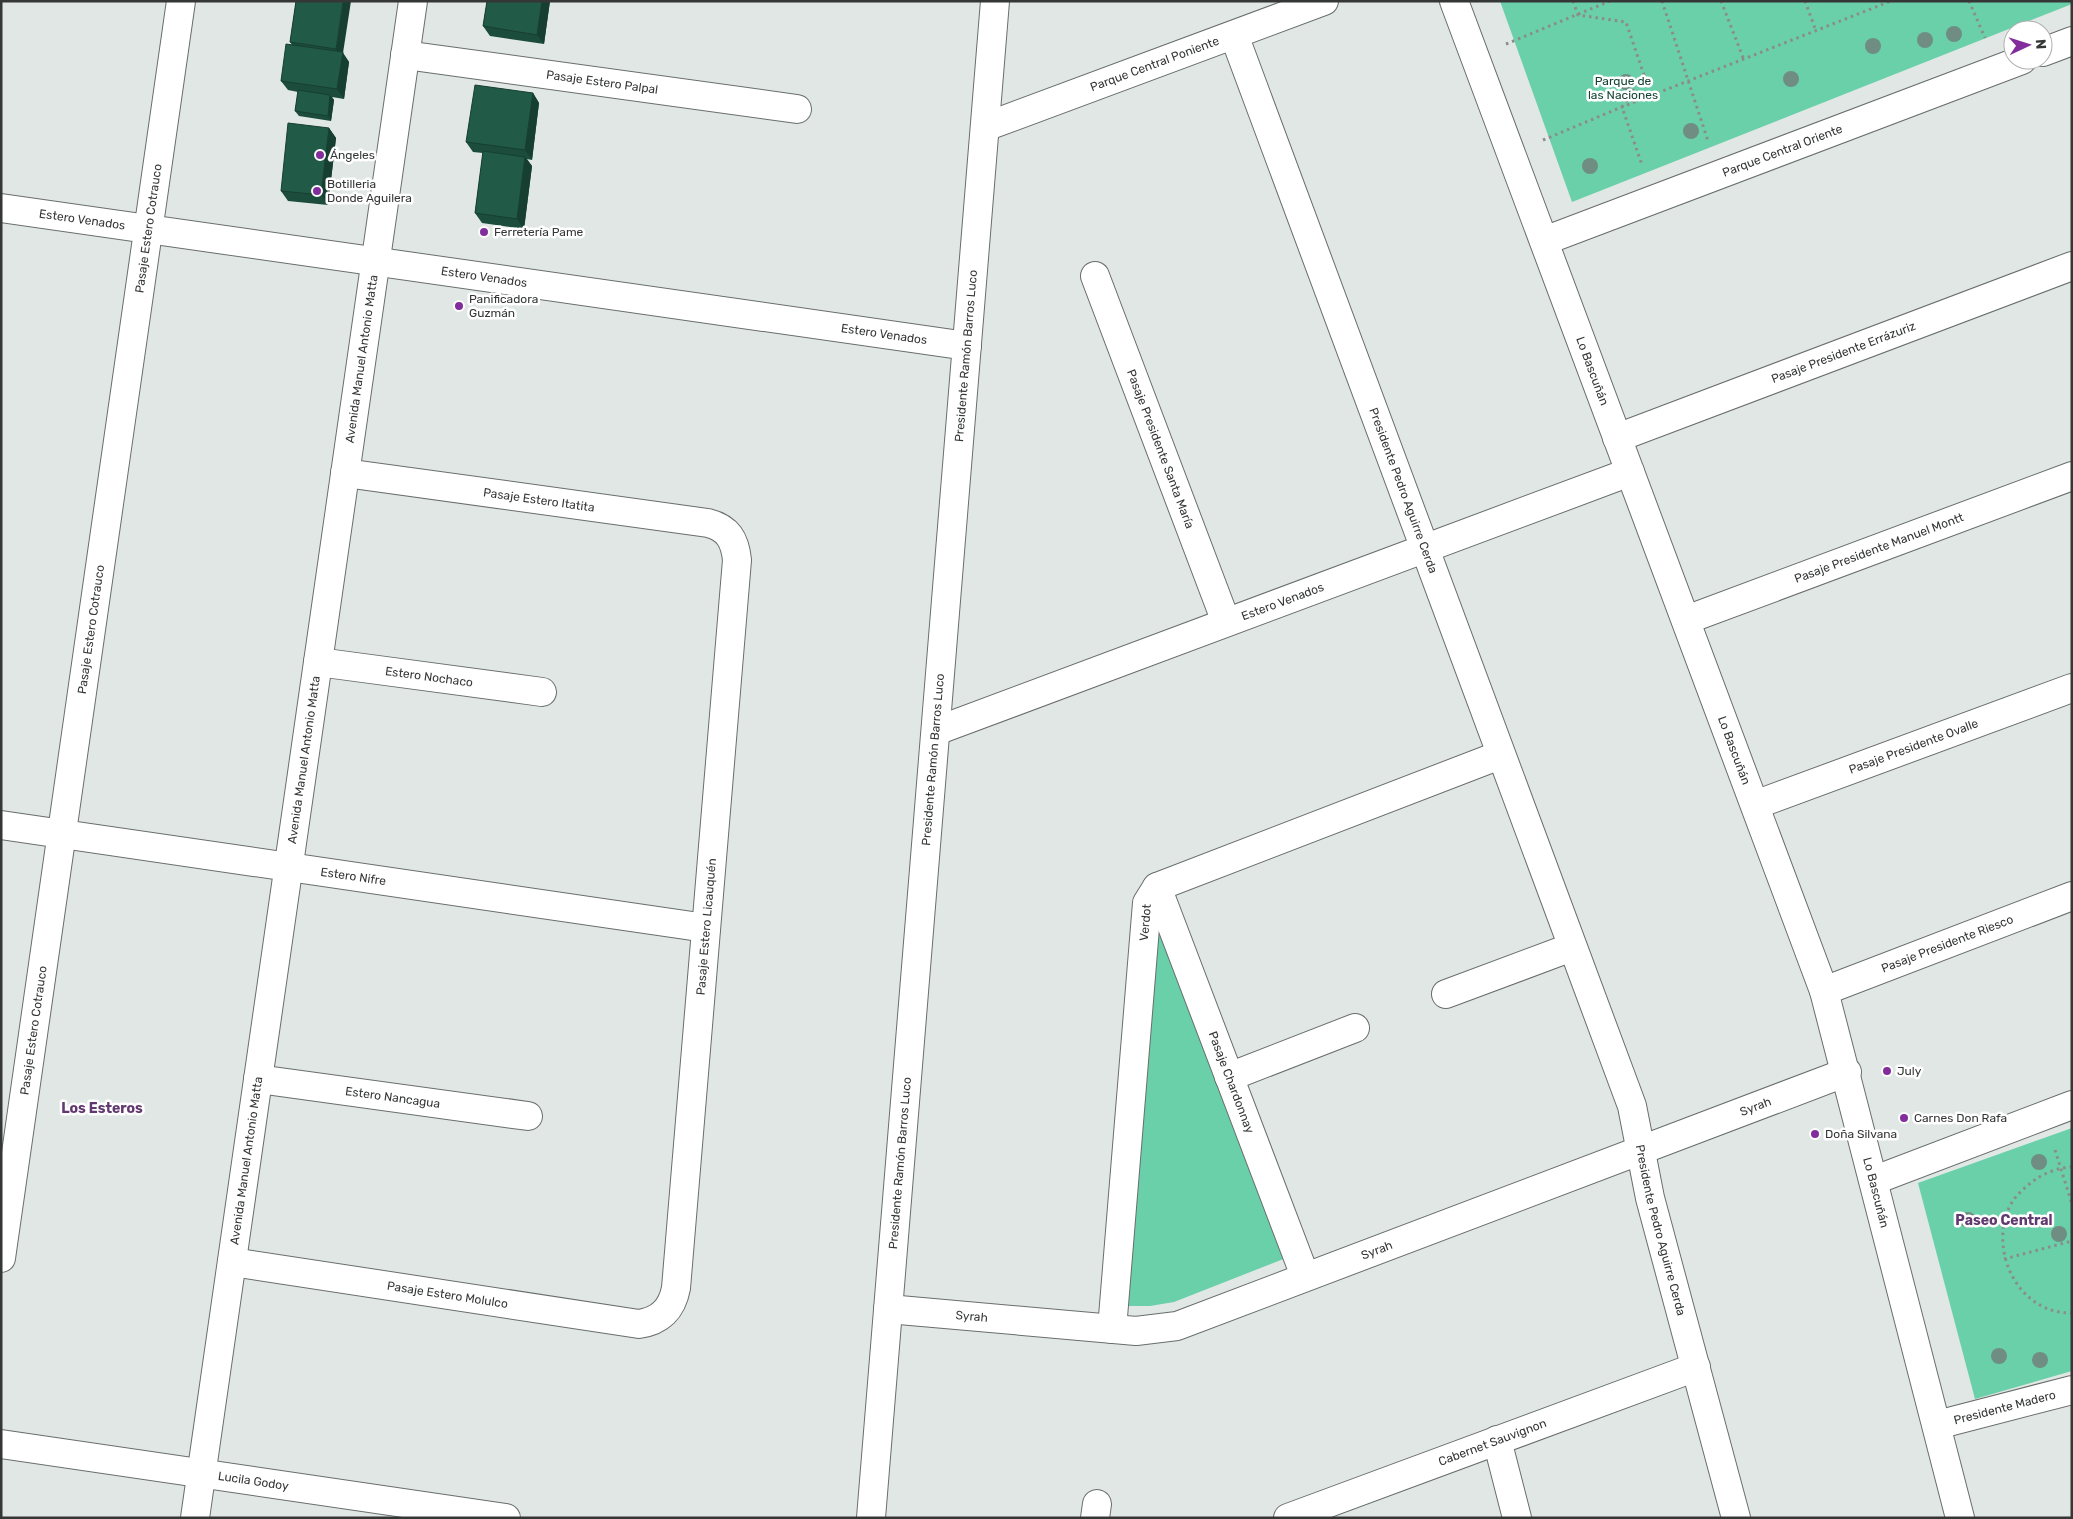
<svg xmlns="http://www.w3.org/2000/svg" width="2073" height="1519" font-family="Rubik,sans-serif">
<rect width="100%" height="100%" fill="#e0e7e4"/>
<path fill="#6ad0aa" d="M 1500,1 L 2072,1 L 2072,4 L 1572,202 Z
M 1160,927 L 1286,1258 L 1174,1302 L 1150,1306 L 1124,1306 L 1154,936 Z
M 2072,1128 L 2072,1371 L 1975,1399 L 1918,1183 Z"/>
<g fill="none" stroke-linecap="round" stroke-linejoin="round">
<defs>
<g id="street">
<path id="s1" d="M 1454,1 L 1824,991 L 1960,1518"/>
<path id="s2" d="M 1234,35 L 1632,1106 L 1650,1198 L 1736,1518"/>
<path d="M 2043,52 L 2072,41"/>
<path id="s3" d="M 405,55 L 797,109"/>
<path id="s4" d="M 985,127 L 1324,1"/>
<path id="s5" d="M 1,208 L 967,346"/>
<path id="s6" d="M 1544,241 L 2022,60"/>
<path id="s7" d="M 1095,276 L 1226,622"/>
<path id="s8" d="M 1617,438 L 2072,266"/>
<path id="s9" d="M 1686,620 L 2072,476"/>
<path id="s10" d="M 318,662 L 542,692"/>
<path id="s11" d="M 936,731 L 1630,472"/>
<path id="s12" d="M 1755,805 L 2072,688"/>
<path id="s13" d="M 1,825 L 706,928"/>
<path id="s14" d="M 1157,887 L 1305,1276"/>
<path id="s15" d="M 1824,991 L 2072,896"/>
<path d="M 1446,994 L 1572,947"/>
<path d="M 1229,1077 L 1355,1028"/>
<path id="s16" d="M 258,1079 L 528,1116"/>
<path d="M 1875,1180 L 2072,1105"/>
<path id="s17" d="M 1,1258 L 181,1"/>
<path id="s18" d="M 232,1262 L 639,1324 C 660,1321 672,1309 676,1288 L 737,560 C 735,540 728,528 708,523 L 345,473"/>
<path id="s19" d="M 888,1309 L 1136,1331 L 1177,1326 L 1847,1072"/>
<path id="s20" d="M 1112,1329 L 1147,903 L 1157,887 L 1500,755"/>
<path id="s21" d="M 1937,1425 L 2072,1390"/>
<path d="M 1497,1440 L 1517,1518"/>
<path id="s22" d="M 1,1444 L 506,1518"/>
<path id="s23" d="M 871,1518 L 995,1"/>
<path d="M 1095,1518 L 1097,1504"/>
<path id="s24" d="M 1288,1518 L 1696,1367"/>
</g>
<g id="secondary">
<path id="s25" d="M 195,1518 L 413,1"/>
</g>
</defs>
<use href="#street" stroke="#696e6c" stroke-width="30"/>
<use href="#secondary" stroke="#696e6c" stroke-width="30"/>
<path stroke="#898d8b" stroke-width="3" stroke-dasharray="2.5 4" stroke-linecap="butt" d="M 1573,1 L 1578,15 L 1626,22 L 1644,75 L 1622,107 L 1642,165
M 1662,1 L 1708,141
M 1721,1 L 1744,60
M 1805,1 L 1816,31
M 1969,1 L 1985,38
M 1506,44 L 1610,1
M 1543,140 L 1622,107 L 1891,1
M 2055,1150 L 2072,1204
M 2072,1167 C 2060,1167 2045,1173 2036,1179 C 2025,1187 2013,1197 2008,1210 C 1990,1255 2020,1314 2072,1313
M 2004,1259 L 2072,1241"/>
<use href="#street" stroke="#fff" stroke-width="28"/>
<use href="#secondary" stroke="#fff" stroke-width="28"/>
</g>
<g fill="#708d83">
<circle cx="1954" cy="34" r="8"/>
<circle cx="1925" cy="40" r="8"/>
<circle cx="1873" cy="46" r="8"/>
<circle cx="1791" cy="79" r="8"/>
<circle cx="1626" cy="82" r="8"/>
<circle cx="1691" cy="131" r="8"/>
<circle cx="1590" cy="166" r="8"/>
<circle cx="2039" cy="1162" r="8"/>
<circle cx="1968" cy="1220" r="8"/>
<circle cx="2059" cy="1234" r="8"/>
<circle cx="1999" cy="1356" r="8"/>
<circle cx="2040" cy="1360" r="8"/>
</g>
<path fill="#1c4d3c" d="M 296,1 L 343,53 L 349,62 L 344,99 L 332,97 L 334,100 L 331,121 L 299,116 L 295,111 L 298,92 L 288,90 L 281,81 L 292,45 L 290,42 Z
M 487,1 L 550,1 L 544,44 L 490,36 L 483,26 Z
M 533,93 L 539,103 L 532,160 L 527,159 L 532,166 L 524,229 L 482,223 L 475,213 L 483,153 L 473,152 L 466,142 Z
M 329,128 L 336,138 L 328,205 L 288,201 L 281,191 Z"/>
<path fill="#173f31" d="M 343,1 L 351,1 L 343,53 L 349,62 L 344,99 L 337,89 L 342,58 L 336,49 Z
M 542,1 L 550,1 L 544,44 L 537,35 Z
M 533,93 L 539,103 L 532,160 L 525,150 Z
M 330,95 L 334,100 L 331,121 L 328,116 Z
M 329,128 L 336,138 L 328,205 L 321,195 Z
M 525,157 L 532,166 L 524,229 L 517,219 Z"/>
<path fill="#215a46" stroke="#173f31" d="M 296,1 L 343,1 L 336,49 L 290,42 Z
M 487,1 L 542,1 L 537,35 L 483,26 Z
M 286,44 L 343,52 L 337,89 L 281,81 Z
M 475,85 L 533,93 L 525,150 L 466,142 Z
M 298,90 L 330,95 L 328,116 L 295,111 Z
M 288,123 L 329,128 L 321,195 L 281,191 Z
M 483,151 L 525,157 L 517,219 L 475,213 Z"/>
<g fill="#812d9c" stroke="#fff" stroke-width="2">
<circle cx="320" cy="155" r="5"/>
<circle cx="317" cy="191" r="5"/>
<circle cx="484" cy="232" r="5"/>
<circle cx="459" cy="306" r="5"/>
<circle cx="1887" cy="1071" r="5"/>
<circle cx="1904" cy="1118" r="5"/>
<circle cx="1815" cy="1134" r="5"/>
</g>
<g text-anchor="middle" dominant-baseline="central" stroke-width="5" stroke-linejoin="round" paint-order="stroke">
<g font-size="12" fill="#353736" stroke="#fff">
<text stroke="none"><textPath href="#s4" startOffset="181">Parque Central Poniente</textPath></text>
<text stroke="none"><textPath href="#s3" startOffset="199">Pasaje Estero Palpal</textPath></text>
<text stroke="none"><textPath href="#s6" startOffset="255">Parque Central Oriente</textPath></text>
<text stroke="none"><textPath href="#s5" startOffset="82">Estero Venados</textPath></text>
<text stroke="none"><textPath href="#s17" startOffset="1040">Pasaje Estero Cotrauco</textPath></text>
<text stroke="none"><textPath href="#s5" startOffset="488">Estero Venados</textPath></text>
<text stroke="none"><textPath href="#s5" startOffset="892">Estero Venados</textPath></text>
<text stroke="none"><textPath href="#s8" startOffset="242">Pasaje Presidente Errázuriz</textPath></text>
<text stroke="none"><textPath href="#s23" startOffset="1166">Presidente Ramón Barros Luco</textPath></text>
<text stroke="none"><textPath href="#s25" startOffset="1171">Avenida Manuel Antonio Matta</textPath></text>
<text stroke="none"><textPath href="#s1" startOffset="395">Lo Bascuñán</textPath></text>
<text stroke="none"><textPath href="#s7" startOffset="185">Pasaje Presidente Santa María</textPath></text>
<text stroke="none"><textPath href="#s2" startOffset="486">Presidente Pedro Aguirre Cerda</textPath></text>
<text transform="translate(539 500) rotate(8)">Pasaje Estero Itatita</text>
<text stroke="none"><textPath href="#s9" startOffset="206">Pasaje Presidente Manuel Montt</textPath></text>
<text stroke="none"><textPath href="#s11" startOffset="370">Estero Venados</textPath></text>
<text stroke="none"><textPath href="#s17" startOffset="635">Pasaje Estero Cotrauco</textPath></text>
<text stroke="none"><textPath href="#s10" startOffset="112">Estero Nochaco</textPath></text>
<text stroke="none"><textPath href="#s12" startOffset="169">Pasaje Presidente Ovalle</textPath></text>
<text stroke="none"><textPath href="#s1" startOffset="800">Lo Bascuñán</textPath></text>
<text stroke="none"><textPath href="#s25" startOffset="766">Avenida Manuel Antonio Matta</textPath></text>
<text stroke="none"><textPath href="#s23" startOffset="761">Presidente Ramón Barros Luco</textPath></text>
<text stroke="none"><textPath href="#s13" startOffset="356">Estero Nifre</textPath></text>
<text stroke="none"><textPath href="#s20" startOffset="408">Verdot</textPath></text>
<text stroke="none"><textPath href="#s18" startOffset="830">Pasaje Estero Licauquén</textPath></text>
<text stroke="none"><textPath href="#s15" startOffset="132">Pasaje Presidente Riesco</textPath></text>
<text stroke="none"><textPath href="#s17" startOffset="230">Pasaje Estero Cotrauco</textPath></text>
<text stroke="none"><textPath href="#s14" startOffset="209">Pasaje Chardonnay</textPath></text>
<text stroke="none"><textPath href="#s16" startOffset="136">Estero Nancagua</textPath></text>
<text stroke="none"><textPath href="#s19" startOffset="909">Syrah</textPath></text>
<text stroke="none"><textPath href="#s25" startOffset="361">Avenida Manuel Antonio Matta</textPath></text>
<text stroke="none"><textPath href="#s23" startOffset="356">Presidente Ramón Barros Luco</textPath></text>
<text stroke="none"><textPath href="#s1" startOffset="1265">Lo Bascuñán</textPath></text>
<text stroke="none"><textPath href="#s2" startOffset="1270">Presidente Pedro Aguirre Cerda</textPath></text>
<text stroke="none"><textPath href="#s19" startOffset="504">Syrah</textPath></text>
<text stroke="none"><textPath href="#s18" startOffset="218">Pasaje Estero Molulco</textPath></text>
<text stroke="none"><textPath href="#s19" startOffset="84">Syrah</textPath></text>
<text stroke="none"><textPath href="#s21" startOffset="70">Presidente Madero</textPath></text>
<text stroke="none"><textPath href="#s24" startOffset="218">Cabernet Sauvignon</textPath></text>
<text stroke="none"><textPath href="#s22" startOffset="255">Lucila Godoy</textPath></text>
</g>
<g font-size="12" fill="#154333" stroke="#fff">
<text x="1623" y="81">Parque de<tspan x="1623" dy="14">las Naciones</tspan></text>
</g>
<g font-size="12" fill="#353736" stroke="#fff" text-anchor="start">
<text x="330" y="155">Ángeles</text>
<text x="327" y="184">Botilleria<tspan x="327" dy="14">Donde Aguilera</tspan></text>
<text x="494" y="232">Ferretería Pame</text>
<text x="469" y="299">Panificadora<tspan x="469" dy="14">Guzmán</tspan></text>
<text x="1897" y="1071">July</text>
<text x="1914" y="1118">Carnes Don Rafa</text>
<text x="1825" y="1134">Doña Silvana</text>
</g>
<g font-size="14" font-weight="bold" fill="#61386f" stroke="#fff">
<text x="102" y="1108">Los Esteros</text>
<text x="2004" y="1220">Paseo Central</text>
</g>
</g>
<rect width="2073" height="1519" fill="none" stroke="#353736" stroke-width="5"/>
<g transform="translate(2028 45) rotate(86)"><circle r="24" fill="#ffffff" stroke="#aeafaf"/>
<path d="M0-4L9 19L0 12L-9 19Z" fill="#812d9c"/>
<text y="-8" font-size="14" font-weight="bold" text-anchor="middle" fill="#353736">N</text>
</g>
</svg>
